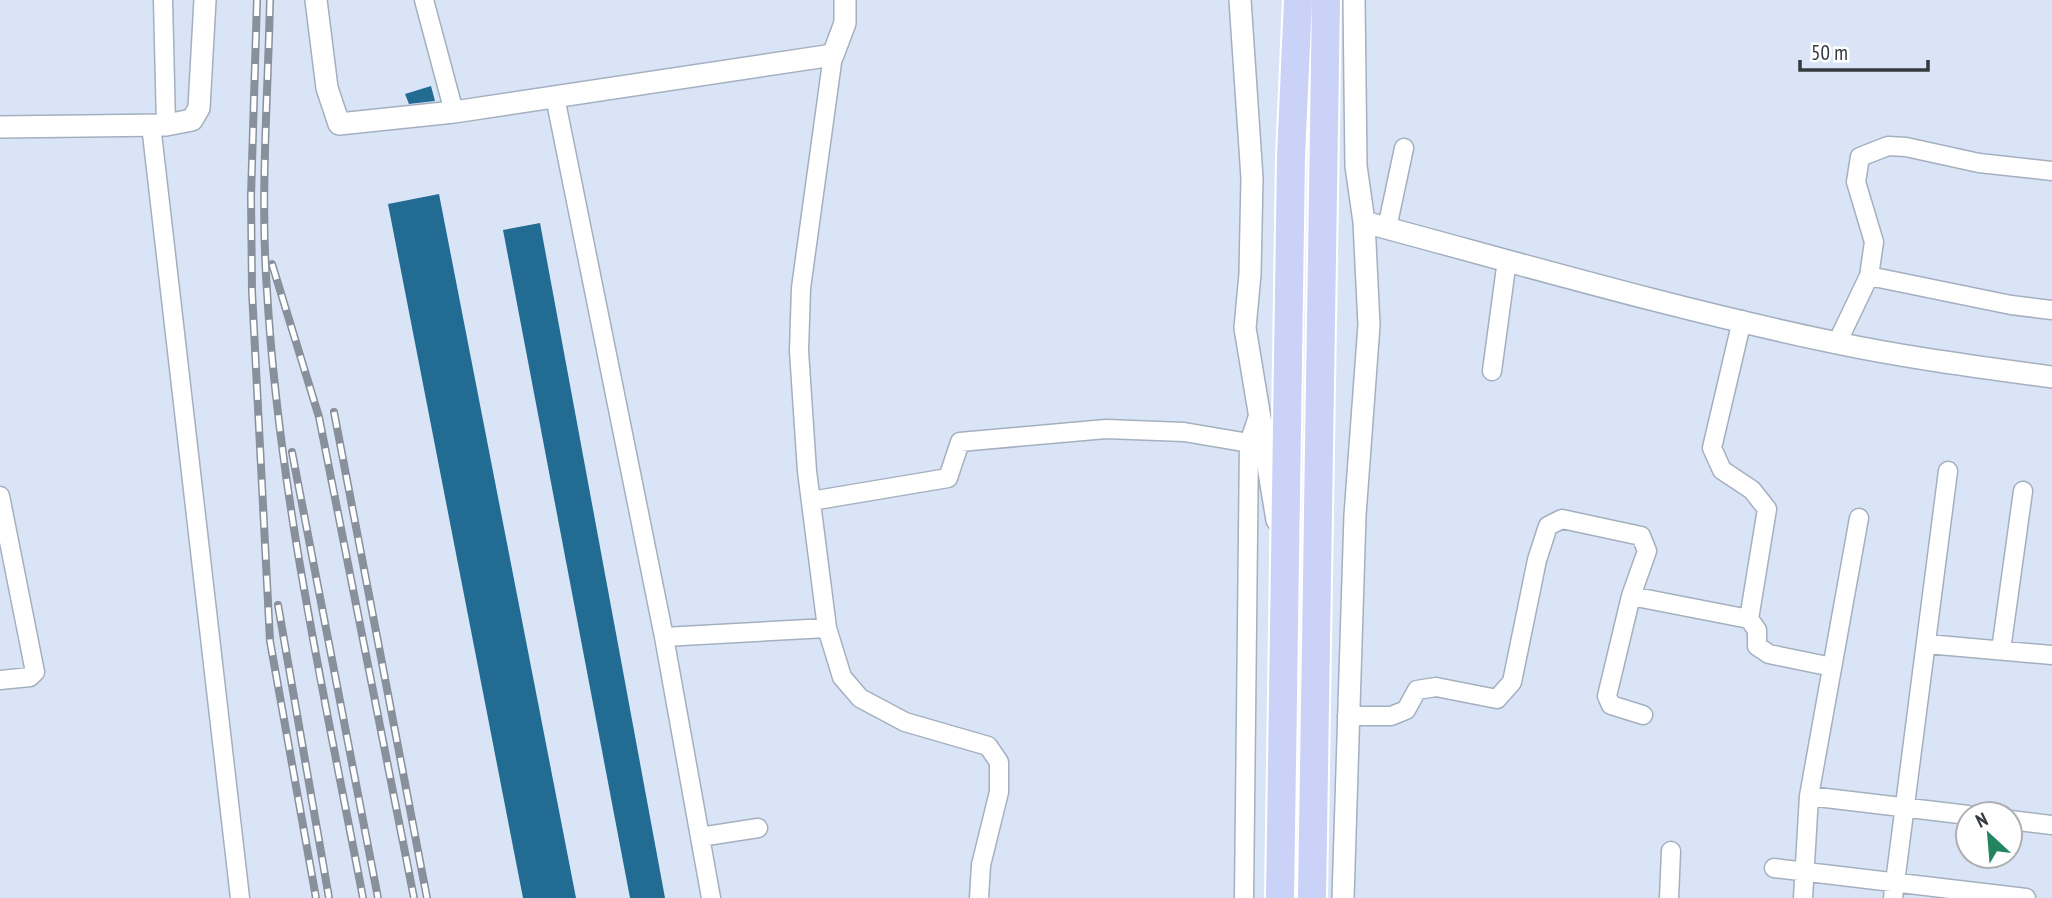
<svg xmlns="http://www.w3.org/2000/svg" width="2052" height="898" font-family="'PT Sans Narrow',sans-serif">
<rect width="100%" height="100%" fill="#d9e5f6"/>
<path fill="#226b93" d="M 431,86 L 435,101 L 409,104 L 405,94 Z
M 439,194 L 576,898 L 523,898 L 388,204 Z
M 540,223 L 665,898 L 630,898 L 503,230 Z"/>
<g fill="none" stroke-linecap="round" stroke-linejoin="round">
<defs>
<path id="minor" d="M 163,0 L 166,125
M 424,0 L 454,112
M 833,55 L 801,288 L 799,351 L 807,471 L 827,628 L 842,677 L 860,698 L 905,722 L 988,746 L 999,762 L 999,792 L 981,865 L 979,898
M 555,97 L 664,637 L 711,898
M 151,125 L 240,898
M 1387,228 L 1404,148
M 1869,276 L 1874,242 L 1856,182 L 1860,157 L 1888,146 L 1906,147 L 1979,163 L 2052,171
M 1742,320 L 1712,448 L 1722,470 L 1752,490 L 1767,509 L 1749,619
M 1837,343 L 1869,276 L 2011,305 L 2052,310
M 1492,371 L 1507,260
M 0,496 L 35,672 L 30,677 L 0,680
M 811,501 L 948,478 L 960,442 L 1106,429 L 1184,432 L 1249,443
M 1631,596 L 1607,696 L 1611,705 L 1643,715
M 664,637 L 827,628
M 1927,644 L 2052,655
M 2001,650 L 2023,491
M 1347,716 L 1391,716 L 1406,710 L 1417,690 L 1436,687 L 1497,699 L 1512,682 L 1537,560 L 1548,526 L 1562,519 L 1641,536 L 1647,551 L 1631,596 L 1749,619 L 1757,630 L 1757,646 L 1769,654 L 1832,667
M 1809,796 L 1968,815
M 2010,820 L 2052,825
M 700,837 L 758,828
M 1774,868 L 2026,898
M 1244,898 L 1249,443 L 1258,416
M 1669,898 L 1671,851
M 1803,898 L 1809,796 L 1859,518
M 1893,898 L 1948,471"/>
<path id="tertiary" d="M 316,0 L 327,88 L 339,124 L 454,112 L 833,55 L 845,23 L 845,0
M 1240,0 L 1252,178 L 1250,274 L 1245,328 L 1277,520
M 0,127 L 166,125 L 192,120 L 199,108 L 205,0
M 1364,222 C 1521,264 1678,310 1837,343 C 1908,358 1980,367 2052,377
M 1343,898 L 1355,515 L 1369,325 L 1364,222 L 1356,166 L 1354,0"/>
<path id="trunk" d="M 1280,898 L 1291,157 L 1298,0
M 1312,898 L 1326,0"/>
</defs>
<use href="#minor" stroke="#a4b0bf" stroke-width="21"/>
<use href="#tertiary" stroke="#a4b0bf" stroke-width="24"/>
<use href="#trunk" stroke="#fff" stroke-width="32"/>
<use href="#minor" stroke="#fff" stroke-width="18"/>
<use href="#tertiary" stroke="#fff" stroke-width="21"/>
<use href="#trunk" stroke="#cad2f8" stroke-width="28"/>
<defs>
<path id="rail" d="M 257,0 L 251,196 L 252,291 L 270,641 L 316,898
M 270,0 C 268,97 260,194 267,291 C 279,495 325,698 363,898
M 272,264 L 319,417 L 414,898
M 334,412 L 427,898
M 292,452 L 378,898
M 278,605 L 329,898"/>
</defs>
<use href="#rail" stroke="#88909c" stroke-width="8"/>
<use href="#rail" stroke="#fff" stroke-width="5" stroke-dasharray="16" stroke-linecap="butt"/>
</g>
<g transform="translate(1989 835) rotate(334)"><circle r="33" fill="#ffffff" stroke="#adafb2" stroke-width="2"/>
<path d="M0-5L12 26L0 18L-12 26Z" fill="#22855f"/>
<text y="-10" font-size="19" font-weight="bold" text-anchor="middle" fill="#33383e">N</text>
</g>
<path d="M1800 60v10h128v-10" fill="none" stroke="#33383e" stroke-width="3.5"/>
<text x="1811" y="60" font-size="21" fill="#33383e" stroke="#ffffff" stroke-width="5" paint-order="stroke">50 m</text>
</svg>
